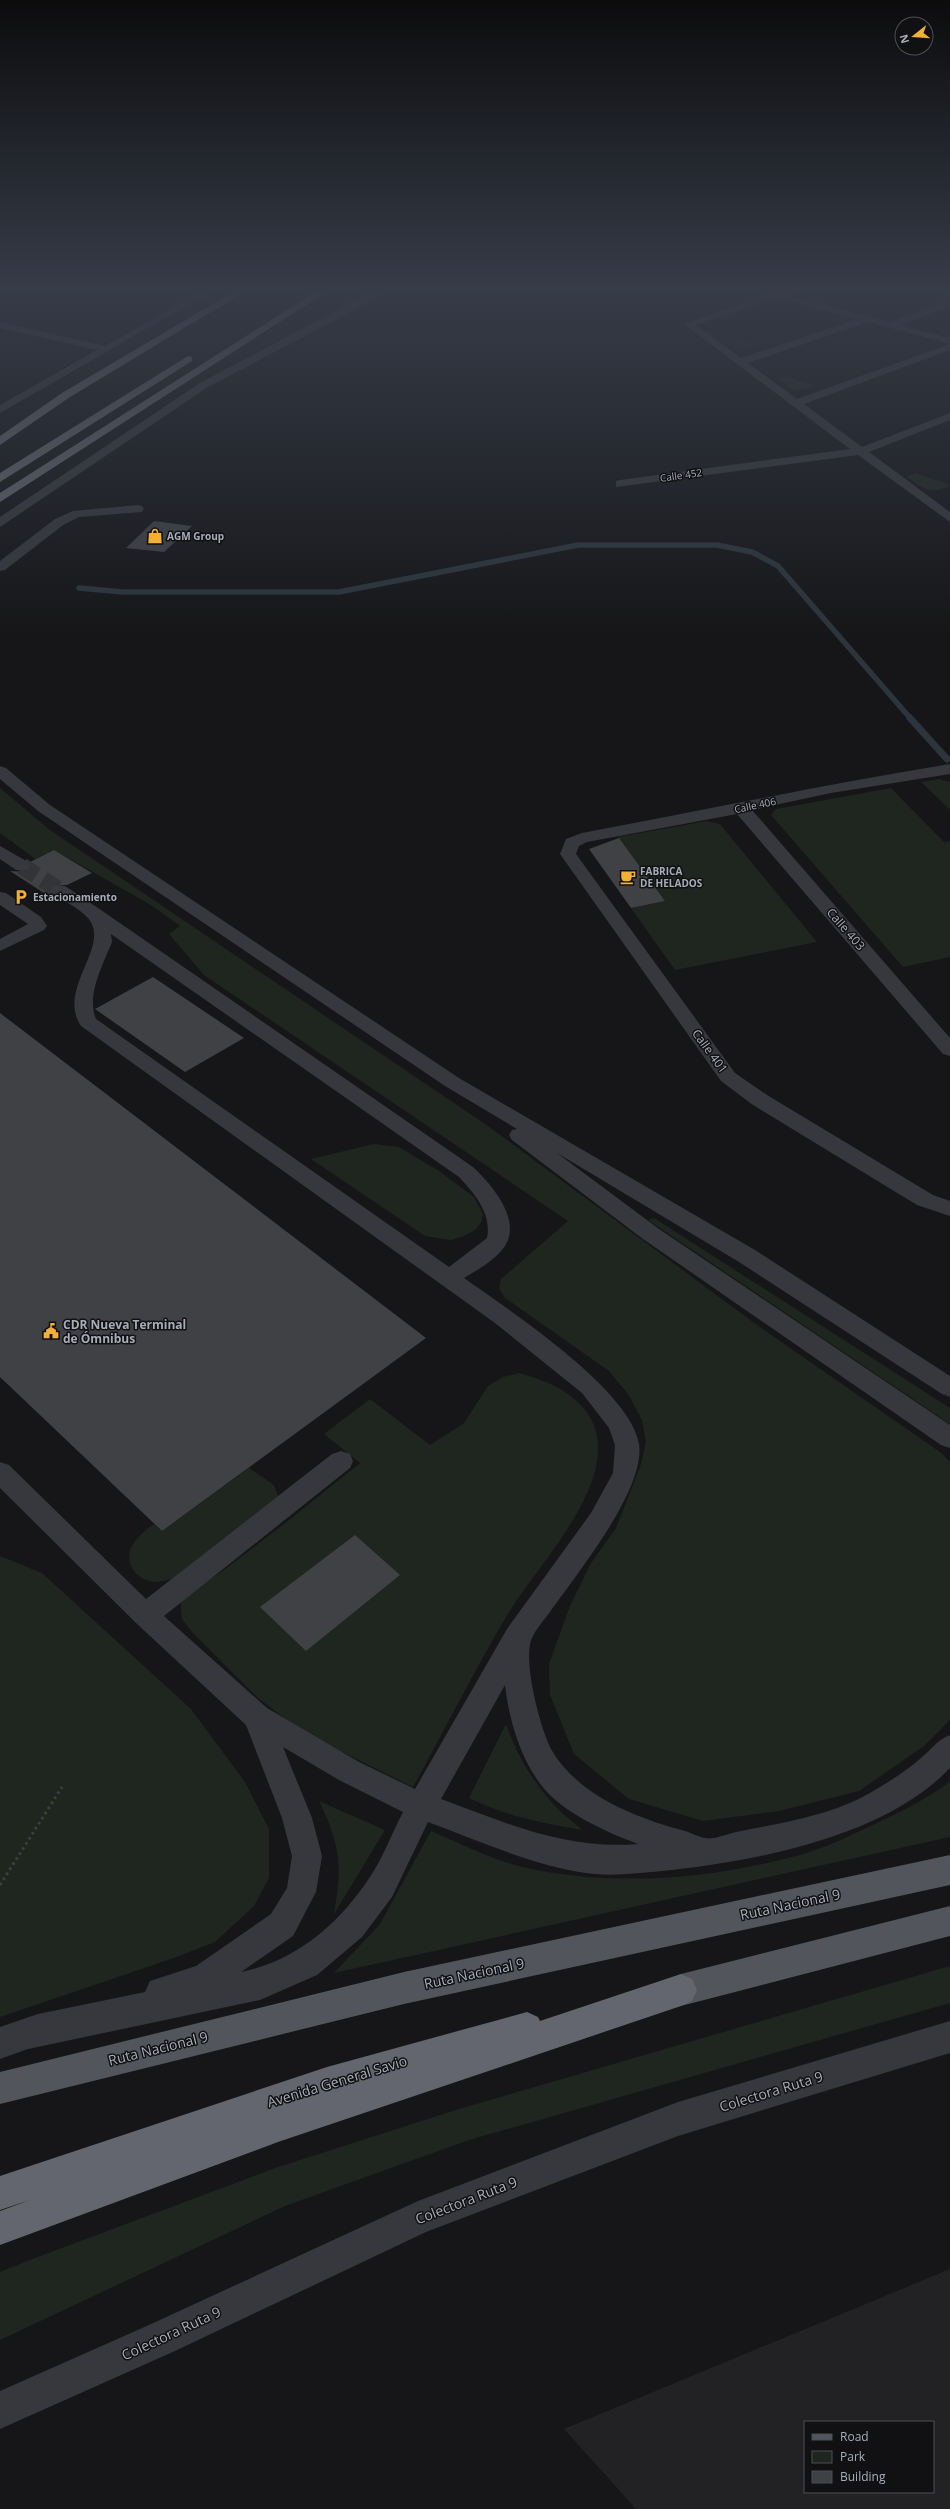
<svg xmlns="http://www.w3.org/2000/svg" width="950" height="2509" font-family="'Open Sans',sans-serif">
<rect width="100%" height="100%" fill="#161618"/>
<path fill="#222225" fill-rule="evenodd" d="M 950,2269 L 950,2509 L 636,2509 L 564,2429 ZM 805,2422 L 933,2422 L 933,2492 L 805,2492 Z"/>
<path fill="#1e261f" d="M 733,336 L 762,345 L 741,350 L 725,339 Z
M 786,376 L 816,386 L 795,391 L 778,379 Z
M 916,473 L 950,485 L 950,486 C 928,495 925,489 907,477 Z
M 939,779 L 950,782 L 950,810 L 921,782 Z
M 0,788 L 50,830 L 488,1126 L 757,1325 L 940,1452 L 950,1462 L 950,1720 L 924,1746 L 859,1791 L 779,1811 L 703,1821 L 629,1799 L 574,1754 L 550,1695 L 549,1664 L 570,1606 L 591,1563 L 616,1528 L 640,1467 L 646,1442 L 642,1420 L 628,1394 L 609,1371 L 505,1298 L 499,1288 L 501,1279 L 568,1221 L 204,975 L 169,934 L 180,926 L 151,905 L 54,850 L 35,859 L 0,833 Z
M 891,788 L 944,842 L 950,841 L 950,957 L 903,967 L 771,815 L 776,809 Z
M 707,821 L 720,824 L 817,942 L 675,970 L 631,908 L 665,901 L 618,837 Z
M 374,1144 L 399,1147 L 439,1171 L 474,1197 L 483,1214 L 481,1223 L 475,1230 L 464,1236 L 451,1240 L 425,1236 L 311,1159 Z
M 654,1218 L 950,1408 L 950,1424 L 648,1220 Z
M 520,1373 C 535,1378 552,1383 565,1392 C 654,1451 539,1560 506,1617 C 473,1673 444,1731 413,1787 L 320,1741 L 284,1718 L 258,1698 L 192,1632 L 182,1619 L 181,1612 L 181,1603 L 185,1594 L 220,1573 L 284,1524 L 360,1463 L 324,1434 L 370,1399 L 430,1445 L 464,1423 L 488,1386 L 503,1377 Z
M 249,1468 L 274,1485 L 278,1496 L 172,1579 C 167,1580 160,1582 154,1582 C 136,1580 123,1562 132,1546 C 137,1536 146,1530 154,1524 L 162,1531 Z
M 0,1556 L 42,1573 L 191,1709 L 245,1782 L 269,1829 L 269,1878 L 254,1906 L 215,1942 L 174,1958 L 0,2017 Z
M 506,1724 C 518,1758 535,1786 561,1812 C 567,1818 575,1823 582,1830 C 542,1823 505,1816 469,1798 Z
M 950,1781 L 950,1837 L 334,1973 L 380,1924 L 431,1831 C 462,1844 494,1861 527,1868 C 615,1887 709,1879 796,1856 C 824,1849 851,1835 877,1823 C 902,1811 929,1798 950,1781 Z
M 319,1801 L 385,1830 L 334,1914 C 342,1866 341,1846 319,1801 Z
M 950,1966 L 950,2003 L 469,2140 L 285,2206 L 0,2340 L 0,2272 L 35,2258 L 275,2168 L 459,2109 Z"/>
<g fill="none" stroke-linecap="round" stroke-linejoin="round">
<path stroke="#2c353c" stroke-width="5.5" d="M 79,588 L 123,592 L 339,592 L 578,545 L 717,545 L 752,552 L 778,566 L 911,719"/>
<path stroke="#2c353c" stroke-width="7" d="M 910,718 L 947,759"/>
</g>
<path fill="#404145" d="M 154,521 L 192,526 L 164,552 L 126,548 Z
M 619,838 L 665,901 L 631,908 L 589,849 Z
M 54,850 L 92,873 L 67,885 L 53,885 L 48,890 L 51,893 L 47,895 L 10,871 L 28,872 L 31,867 L 30,862 Z
M 153,977 L 244,1038 L 185,1072 L 95,1009 Z
M 0,1013 L 426,1338 L 162,1531 L 0,1377 Z
M 355,1535 L 400,1575 L 306,1651 L 260,1607 Z"/>
<g fill="none" stroke-linecap="round" stroke-linejoin="round">
<path stroke="#333438" stroke-width="17" stroke-dasharray="17 8" stroke-linecap="butt" d="M 22,866 L 59,890"/>
<path stroke="#3d3f44" stroke-width="3" stroke-dasharray="2.5 3.5" stroke-linecap="butt" d="M 0,1885 L 62,1787"/>
<path fill="#37383d" fill-rule="evenodd" d="M 205,289 L 216,289 L 0,413 L 0,405 L 97,350 L 0,328 L 0,322 L 105,346 Z
M 377,289 L 388,289 L 362,306 L 208,387 L 0,527 L 0,517 L 200,383 Z
M 786,289 L 799,289 L 786,295 L 890,322 L 950,300 L 950,306 L 900,325 L 950,338 L 950,350 L 804,404 L 862,447 L 950,413 L 950,420 L 869,452 L 950,512 L 950,522 L 858,455 L 616,487 L 616,481 L 620,480 L 850,449 L 684,324 L 769,294 L 770,292 ZM 777,298 L 857,319 L 741,358 L 696,325 ZM 868,322 L 950,344 L 797,399 L 748,363 Z
M 138,505 L 142,506 L 144,509 L 142,512 L 79,517 L 63,525 L 5,570 L 0,571 L 0,561 L 55,519 L 73,511 Z
M 950,764 L 950,774 L 831,793 L 752,810 L 950,1038 L 950,1056 L 943,1054 L 737,814 L 587,842 L 579,846 L 576,854 L 735,1073 L 767,1095 L 933,1195 L 950,1201 L 950,1216 L 917,1205 L 753,1105 L 721,1081 L 560,854 L 566,839 L 582,833 C 705,810 827,784 950,764 Z
M 0,766 L 6,768 L 50,805 L 459,1078 L 755,1250 L 950,1376 L 950,1397 L 942,1394 L 739,1262 L 557,1153 L 659,1229 L 950,1425 L 950,1448 L 941,1445 L 643,1239 L 512,1140 L 509,1135 L 512,1130 L 517,1129 L 445,1086 L 38,811 L 0,779 Z
M 0,846 L 28,862 L 30,866 L 28,870 L 16,870 L 0,859 Z
M 59,885 L 65,886 L 101,910 L 473,1167 C 493,1186 525,1223 502,1250 C 492,1262 477,1270 464,1278 C 509,1310 631,1390 639,1444 C 646,1489 576,1575 550,1612 C 544,1620 536,1629 532,1638 C 522,1659 540,1728 551,1749 C 577,1795 636,1818 685,1831 C 691,1833 699,1837 705,1838 C 714,1840 727,1834 736,1832 C 780,1823 830,1816 870,1793 C 887,1783 908,1770 922,1757 C 932,1749 937,1740 950,1735 L 950,1768 C 885,1837 753,1862 662,1871 C 638,1873 611,1877 586,1873 C 531,1865 480,1841 428,1822 L 392,1897 L 362,1937 L 317,1975 L 260,2000 L 28,2049 L 0,2059 L 0,2027 L 38,2014 L 145,1992 L 150,1981 L 196,1966 L 271,1914 L 287,1888 L 292,1856 L 282,1818 L 246,1725 L 136,1623 L 0,1488 L 0,1462 L 9,1465 L 146,1599 L 332,1454 L 341,1451 L 350,1454 L 353,1461 L 350,1468 L 164,1616 L 267,1708 L 359,1762 L 415,1789 L 507,1629 L 591,1513 L 613,1473 L 615,1445 L 609,1428 L 582,1393 L 495,1323 L 81,1026 C 56,989 112,946 88,918 C 80,909 64,901 53,894 L 50,890 L 53,886 ZM 111,934 L 459,1177 C 475,1194 492,1214 487,1238 L 449,1267 L 96,1019 C 86,995 103,965 112,942 ZM 505,1685 C 509,1721 522,1766 548,1793 C 570,1816 609,1833 638,1844 C 566,1850 506,1823 441,1799 ZM 283,1747 L 339,1780 L 403,1812 C 392,1833 383,1858 370,1877 C 339,1924 296,1961 241,1972 L 293,1936 L 316,1892 L 322,1856 L 312,1818 Z
M 0,892 L 6,893 L 41,917 L 47,926 L 44,930 L 0,951 L 0,939 L 28,924 L 0,905 Z
M 950,2021 L 950,2053 L 678,2136 L 426,2232 L 175,2351 L 0,2429 L 0,2391 L 149,2325 L 418,2201 L 678,2102 Z"/>
<path fill="#53555c" fill-rule="evenodd" d="M 950,1855 L 950,1885 L 404,2004 L 0,2104 L 0,2072 L 404,1972 Z
M 950,1906 L 950,1936 L 681,2006 L 670,2001 L 665,1990 L 670,1979 L 681,1974 Z"/>
<path fill="#63666e" fill-rule="evenodd" d="M 238,289 L 249,289 L 70,397 L 0,445 L 0,436 L 62,393 Z
M 320,289 L 331,289 L 0,502 L 0,493 Z
M 188,356 L 192,357 L 192,361 L 0,482 L 0,473 Z
M 681,1974 L 692,1979 L 697,1990 L 692,2001 L 681,2006 L 278,2142 L 0,2245 L 0,2211 L 30,2200 L 0,2210 L 0,2176 L 327,2067 L 527,2012 L 538,2017 L 540,2021 Z"/>
</g>
<linearGradient id="sky" x2="0" y2="1"><stop stop-color="#0c0c0d"/><stop offset="0.45" stop-color="#363c48"/><stop offset="1" stop-color="#363c48" stop-opacity="0"/></linearGradient>
<rect width="950" height="640" fill="url(#sky)"/>
<defs>
<symbol id="shop-bare" viewBox="-9 -9 18 18"><path d="M-5-2.5h2.3a2.7 3.5 0 0 1 5.4 0H5L5.5 6h-11ZM-1.5-2.5h3a1.5 2.3 0 0 0-3 0Z" fill="#f2b134" stroke="#111113" stroke-width="2.5" paint-order="stroke"/></symbol>
<symbol id="cafe-bare" viewBox="-9 -9 18 18"><path d="M-5.5-4.5H6V0H3Q3 3.5 0 3.5H-2.5Q-5.5 3.5-5.5 0ZM3-3.2v2h1.7v-2ZM-6 4.5H4V6H-6Z" fill="#f2b134" stroke="#111113" stroke-width="2.5" paint-order="stroke"/></symbol>
<symbol id="parking-bare" viewBox="-9 -9 18 18"><path d="M-3.5-5.5H1a3.5 3.5 0 0 1 0 7H-1V5.5H-3.5ZM-1-3.4V-.6H.8a1.4 1.4 0 0 0 0-2.8Z" fill="#f2b134" stroke="#111113" stroke-width="2.5" paint-order="stroke"/></symbol>
<symbol id="civic-bare" viewBox="-9 -9 18 18"><path d="M-.6-6.5H3V-4.5H.6V-3L4-1V1h2V6H-6V1h2V-1L-.6-3ZM-1.2 2.5V6h2.4V2.5Z" fill="#f2b134" stroke="#111113" stroke-width="2.5" paint-order="stroke"/></symbol>
</defs>
<g fill-rule="evenodd">
<use href="#shop-bare" x="144" y="525" width="22" height="22"/>
<use href="#cafe-bare" x="617" y="866" width="22" height="22"/>
<use href="#parking-bare" x="10" y="886" width="22" height="22"/>
<use href="#civic-bare" x="40" y="1320" width="22" height="22"/>
</g>
<g text-anchor="middle" dominant-baseline="central" stroke-width="3" stroke-linejoin="round" paint-order="stroke">
<g font-size="10" fill="#a8adb8" stroke="#111113">
<text transform="translate(681 475) rotate(-8)">Calle 452</text>
<text transform="translate(755 805) rotate(-12)">Calle 406</text>
</g>
<g font-size="10" font-weight="bold" fill="#a8adb8" stroke="#111113" text-anchor="start">
<text x="167" y="536">AGM Group</text>
<text x="640" y="871">FABRICA<tspan x="640" dy="12">DE HELADOS</tspan></text>
<text x="33" y="897">Estacionamiento</text>
</g>
<g font-size="12" fill="#a8adb8" stroke="#111113">
<text transform="translate(846 929) rotate(49)">Calle 403</text>
<text transform="translate(710 1051) rotate(54)">Calle 401</text>
</g>
<g font-size="12" font-weight="bold" fill="#a8adb8" stroke="#111113" text-anchor="start">
<text x="63" y="1324">CDR Nueva Terminal<tspan x="63" dy="14">de Ómnibus</tspan></text>
</g>
<g font-size="14" fill="#a8adb8" stroke="#111113">
<text transform="translate(790 1904) rotate(-12)">Ruta Nacional 9</text>
<text transform="translate(474 1973) rotate(-12)">Ruta Nacional 9</text>
<text transform="translate(158 2048) rotate(-14)">Ruta Nacional 9</text>
<text transform="translate(337 2081) rotate(-17)">Avenida General Savio</text>
<text transform="translate(771 2091) rotate(-17)">Colectora Ruta 9</text>
<text transform="translate(466 2200) rotate(-21)">Colectora Ruta 9</text>
<text transform="translate(171 2333) rotate(-25)">Colectora Ruta 9</text>
</g>
</g>
<rect x="804" y="2421" width="130" height="72" fill="#111113" stroke="#4d4f55"/>
<rect x="812" y="2434" width="20" height="6" fill="#53555c" stroke="#4d4f55"/>
<text x="840" y="2441" font-size="12" fill="#a8adb8">Road</text>
<rect x="812" y="2451" width="20" height="12" fill="#1e261f" stroke="#4d4f55"/>
<text x="840" y="2461" font-size="12" fill="#a8adb8">Park</text>
<rect x="812" y="2471" width="20" height="12" fill="#404145" stroke="#4d4f55"/>
<text x="840" y="2481" font-size="12" fill="#a8adb8">Building</text>
<g transform="translate(914 36) rotate(253)"><circle r="19" fill="#111113" stroke="#4d4f55"/>
<path d="M0-3L7 15L0 10L-7 15Z" fill="#f2b134"/>
<text y="-6" font-size="11" font-weight="bold" text-anchor="middle" fill="#a8adb8">N</text>
</g>
</svg>
